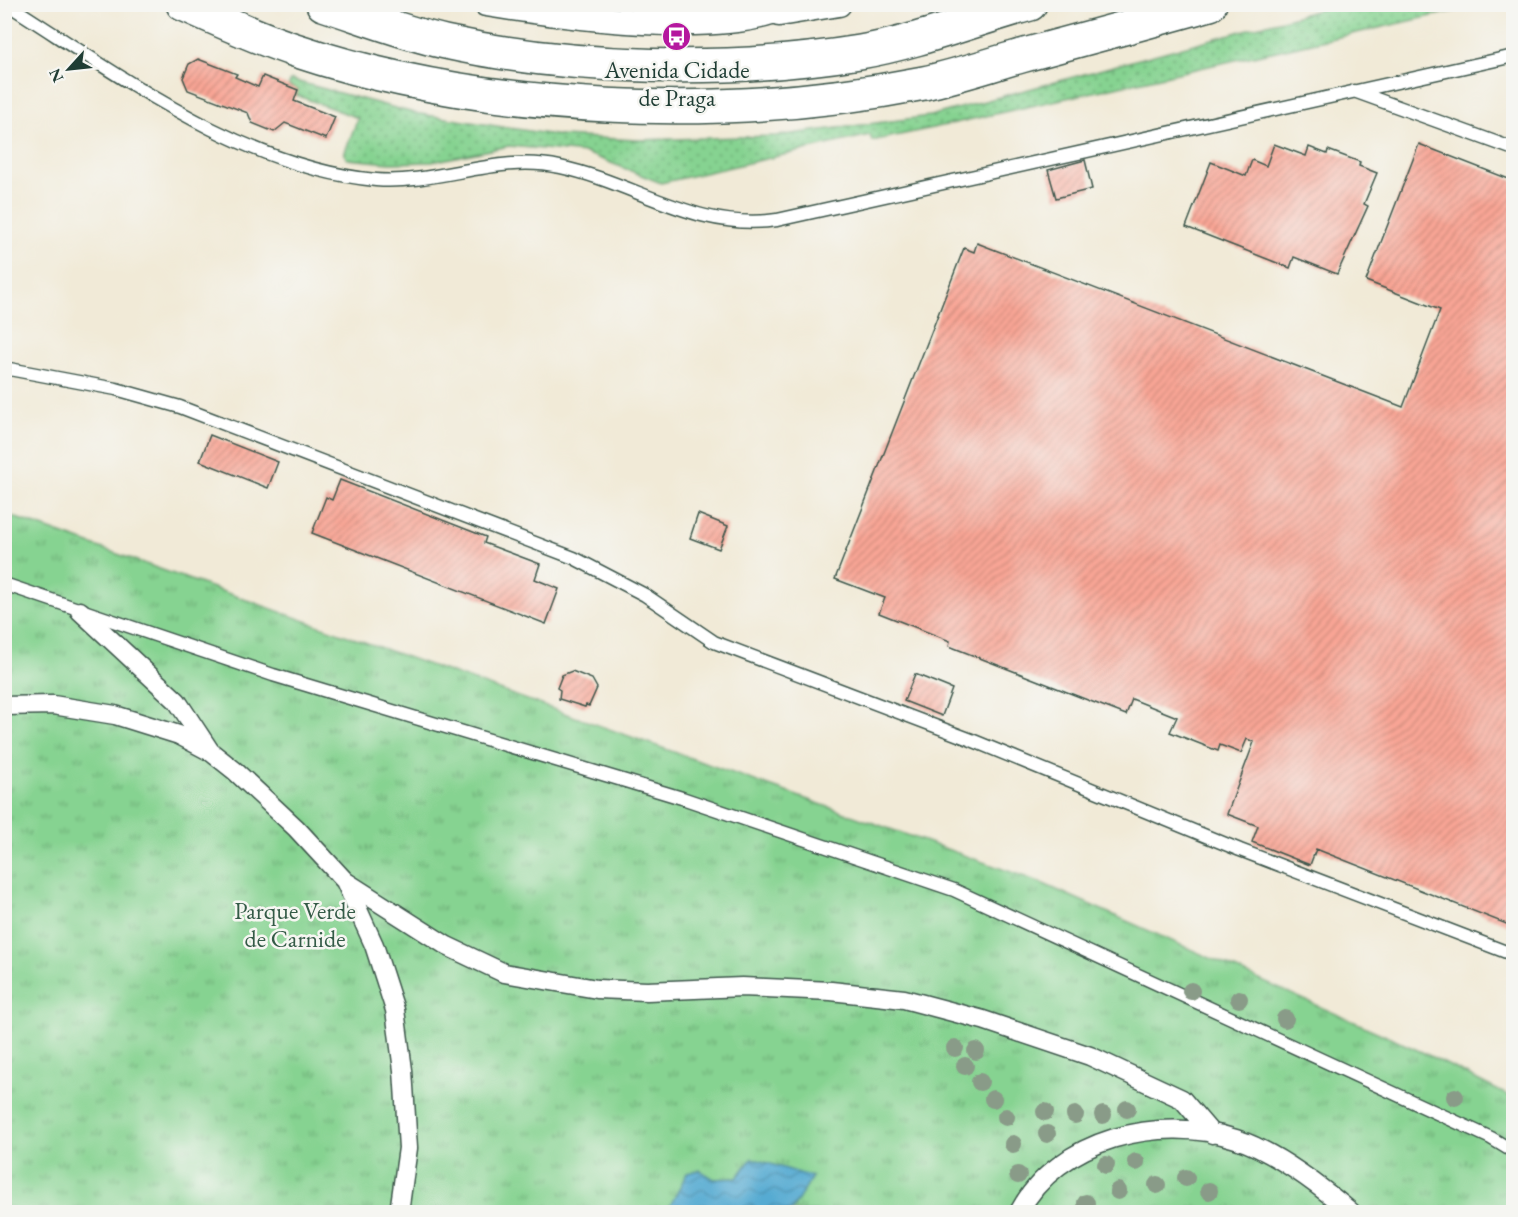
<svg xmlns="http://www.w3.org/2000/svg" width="1518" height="1217" font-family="'EB Garamond',serif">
<defs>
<pattern id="grass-dots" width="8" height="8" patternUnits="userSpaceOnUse" patternTransform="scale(1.5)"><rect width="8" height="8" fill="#86d391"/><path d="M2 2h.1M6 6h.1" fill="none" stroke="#6dac77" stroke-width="1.8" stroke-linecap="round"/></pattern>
<pattern id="park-tufts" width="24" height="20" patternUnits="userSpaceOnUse" patternTransform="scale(1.5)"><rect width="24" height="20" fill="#86d391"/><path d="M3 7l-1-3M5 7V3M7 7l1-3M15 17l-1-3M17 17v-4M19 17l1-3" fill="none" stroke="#6dac77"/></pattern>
<pattern id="water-waves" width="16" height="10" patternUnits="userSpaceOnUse" patternTransform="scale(1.5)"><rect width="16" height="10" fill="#56abd2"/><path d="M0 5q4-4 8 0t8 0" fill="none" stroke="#478cab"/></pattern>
<pattern id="building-hatch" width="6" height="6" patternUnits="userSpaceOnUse" patternTransform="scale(1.5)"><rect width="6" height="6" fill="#f9a595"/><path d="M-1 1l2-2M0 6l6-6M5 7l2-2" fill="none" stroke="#c9887a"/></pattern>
</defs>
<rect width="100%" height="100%" fill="#f6f6f2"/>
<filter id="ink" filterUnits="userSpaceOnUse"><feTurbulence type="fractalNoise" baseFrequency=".0167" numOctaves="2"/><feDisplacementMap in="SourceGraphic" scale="12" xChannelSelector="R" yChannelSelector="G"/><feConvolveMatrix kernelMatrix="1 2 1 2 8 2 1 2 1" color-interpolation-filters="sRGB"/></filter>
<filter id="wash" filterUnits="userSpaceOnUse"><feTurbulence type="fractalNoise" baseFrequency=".008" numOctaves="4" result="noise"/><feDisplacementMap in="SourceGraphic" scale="24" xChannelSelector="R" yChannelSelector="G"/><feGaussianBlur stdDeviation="1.35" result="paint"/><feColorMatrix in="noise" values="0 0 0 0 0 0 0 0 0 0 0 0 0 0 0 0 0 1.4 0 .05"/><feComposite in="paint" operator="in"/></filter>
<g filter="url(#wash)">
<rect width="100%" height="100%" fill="#f1ead7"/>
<path fill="url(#grass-dots)" stroke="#528862" stroke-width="1.5" d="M 1337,5 L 1481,5 L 933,128 L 872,141 L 870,135 L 661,183 L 586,153 L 543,149 L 509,146 L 432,162 L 390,163 L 347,159 L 344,154 L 358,118 L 296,95 L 298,90 L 288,86 L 291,80 L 414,113 L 561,136 L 637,140 L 776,136 L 930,116 Z"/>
<path fill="url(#park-tufts)" stroke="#528862" stroke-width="1.5" d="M 5,514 L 1039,882 L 1422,1052 L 1513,1098 L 1513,1212 L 5,1212 Z"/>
<path fill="url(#water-waves)" stroke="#3a7483" stroke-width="1.5" d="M 752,1158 L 812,1177 L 791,1212 L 667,1212 L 687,1173 L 700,1170 L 714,1179 L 737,1178 Z"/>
<g id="blocks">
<path fill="url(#building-hatch)" d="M 198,59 L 237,74 L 235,77 L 258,87 L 263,76 L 298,90 L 294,101 L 335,117 L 326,139 L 285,123 L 274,132 L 252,123 L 248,113 L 188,90 L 183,78 L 189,64 Z
M 1274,144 L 1306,156 L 1309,147 L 1327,154 L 1328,150 L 1360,162 L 1359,166 L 1377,173 L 1364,204 L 1368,206 L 1337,274 L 1294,257 L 1290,268 L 1186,227 L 1211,162 L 1246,176 L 1252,160 L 1266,166 Z
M 1419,144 L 1514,181 L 1514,927 L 1316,849 L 1310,865 L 1252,842 L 1258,826 L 1227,814 L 1254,742 L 1247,739 L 1241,753 L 1220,745 L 1218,751 L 1170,732 L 1177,717 L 1132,699 L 1126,715 L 949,646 L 950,641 L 879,613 L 885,598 L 835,579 L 964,248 L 974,252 L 977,243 L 1403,407 L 1440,310 L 1366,281 Z
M 1085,160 L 1092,189 L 1056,198 L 1048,170 Z
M 210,435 L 278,462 L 268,488 L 200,461 Z
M 340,480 L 486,537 L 484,543 L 540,564 L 535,579 L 559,589 L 546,624 L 312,533 L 326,497 L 332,500 Z
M 698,514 L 728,526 L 719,549 L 690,538 Z
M 572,671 L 592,679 L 597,688 L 589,706 L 586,705 L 585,707 L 559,699 L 560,690 L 557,688 L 562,675 Z
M 915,674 L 952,689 L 942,716 L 904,701 Z"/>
</g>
</g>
<g filter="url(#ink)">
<use href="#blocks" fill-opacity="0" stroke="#3e574c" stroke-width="1.5"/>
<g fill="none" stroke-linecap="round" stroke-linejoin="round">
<defs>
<path id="service" d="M 7,4 C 118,74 242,168 376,180 C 437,185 499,153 560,167 C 636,183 697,232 777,220 L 1514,56
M 1354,91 L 1514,149
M 4,368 L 116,389 L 180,407 L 574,558 L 645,595 L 714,642 L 969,739 L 1240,850 L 1514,955
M 4,584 L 273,675 L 682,798 L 954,890 L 1491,1138 L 1514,1152"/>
<path id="pedestrian" d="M 80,611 L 177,701 L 210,751
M 4,706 L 53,705 L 115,715 L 179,735 L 211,752 L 235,771 L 296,828 L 345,881 L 374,945 L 395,1010 L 403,1070 L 408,1148 L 399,1212
M 345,881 L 447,946 L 504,973 L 597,989 L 647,991 L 742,987 L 831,991 L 904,999 L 983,1020 L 1090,1056 L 1182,1099 L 1212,1134
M 1019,1212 C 1058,1138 1160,1114 1236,1139 C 1275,1151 1320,1186 1351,1212"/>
<path id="minor" d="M 486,4 C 560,16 729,40 794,4
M 957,4 L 976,10 L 997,11
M 779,14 L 839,4"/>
<path id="secondary" d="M 183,4 C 220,20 257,38 295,50 C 487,114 726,122 924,83 C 956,76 989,65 1021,56 C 1084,39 1147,22 1210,4
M 323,4 C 363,17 404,33 445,42 C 572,70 731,73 860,52 C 918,42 973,20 1030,4"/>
</defs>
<use href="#service" stroke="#3e574c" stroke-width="15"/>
<use href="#pedestrian" stroke="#3e574c" stroke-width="21"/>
<use href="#minor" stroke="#3e574c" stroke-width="27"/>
<use href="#secondary" stroke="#3e574c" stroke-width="36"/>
<use href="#service" stroke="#fff" stroke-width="12"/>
<use href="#pedestrian" stroke="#fff" stroke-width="18"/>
<use href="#minor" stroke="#fff" stroke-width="24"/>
<use href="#secondary" stroke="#fff" stroke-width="33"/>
</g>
<g fill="#899b88">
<circle cx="1191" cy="991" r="9"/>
<circle cx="1239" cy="999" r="9"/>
<circle cx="1285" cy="1019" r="9"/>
<circle cx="955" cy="1048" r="9"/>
<circle cx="976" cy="1051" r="9"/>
<circle cx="965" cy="1066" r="9"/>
<circle cx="980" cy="1082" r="9"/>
<circle cx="1455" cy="1097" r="9"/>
<circle cx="993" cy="1099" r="9"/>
<circle cx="1127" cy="1109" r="9"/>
<circle cx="1045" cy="1112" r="9"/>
<circle cx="1075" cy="1115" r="9"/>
<circle cx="1103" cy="1115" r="9"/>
<circle cx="1006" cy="1117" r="9"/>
<circle cx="1047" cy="1134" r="9"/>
<circle cx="1013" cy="1144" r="9"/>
<circle cx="1136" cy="1162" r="9"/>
<circle cx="1106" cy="1165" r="9"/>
<circle cx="1018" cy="1175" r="9"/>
<circle cx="1186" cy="1178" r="9"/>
<circle cx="1157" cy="1185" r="9"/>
<circle cx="1118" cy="1191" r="9"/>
<circle cx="1209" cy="1191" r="9"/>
<circle cx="1086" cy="1203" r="9"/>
</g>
</g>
<defs>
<symbol id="bus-disc" viewBox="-11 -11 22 22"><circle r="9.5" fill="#b5179e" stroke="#f6f6f2"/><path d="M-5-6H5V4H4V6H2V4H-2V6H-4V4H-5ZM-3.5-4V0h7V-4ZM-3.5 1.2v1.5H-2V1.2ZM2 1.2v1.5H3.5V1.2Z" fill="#fff"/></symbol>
</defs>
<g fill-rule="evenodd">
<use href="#bus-disc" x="660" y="20" width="33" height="33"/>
</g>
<g text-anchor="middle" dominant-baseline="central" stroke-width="5" stroke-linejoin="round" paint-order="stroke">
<g font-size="24" fill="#1f3d34" stroke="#f6f6f2">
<text x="677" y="69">Avenida Cidade<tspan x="677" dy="28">de Praga</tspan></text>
</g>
<g font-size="24" fill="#345b47" stroke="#f6f6f2">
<text x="295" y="910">Parque Verde<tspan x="295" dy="28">de Carnide</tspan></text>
</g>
</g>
<rect width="1518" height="1217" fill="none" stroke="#f6f6f2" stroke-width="24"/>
<g transform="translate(69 69) rotate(243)" stroke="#f6f6f2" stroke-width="4.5" paint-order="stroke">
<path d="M0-4.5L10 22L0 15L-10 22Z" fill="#1f3d34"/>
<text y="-9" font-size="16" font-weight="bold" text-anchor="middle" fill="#1f3d34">N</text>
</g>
</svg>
